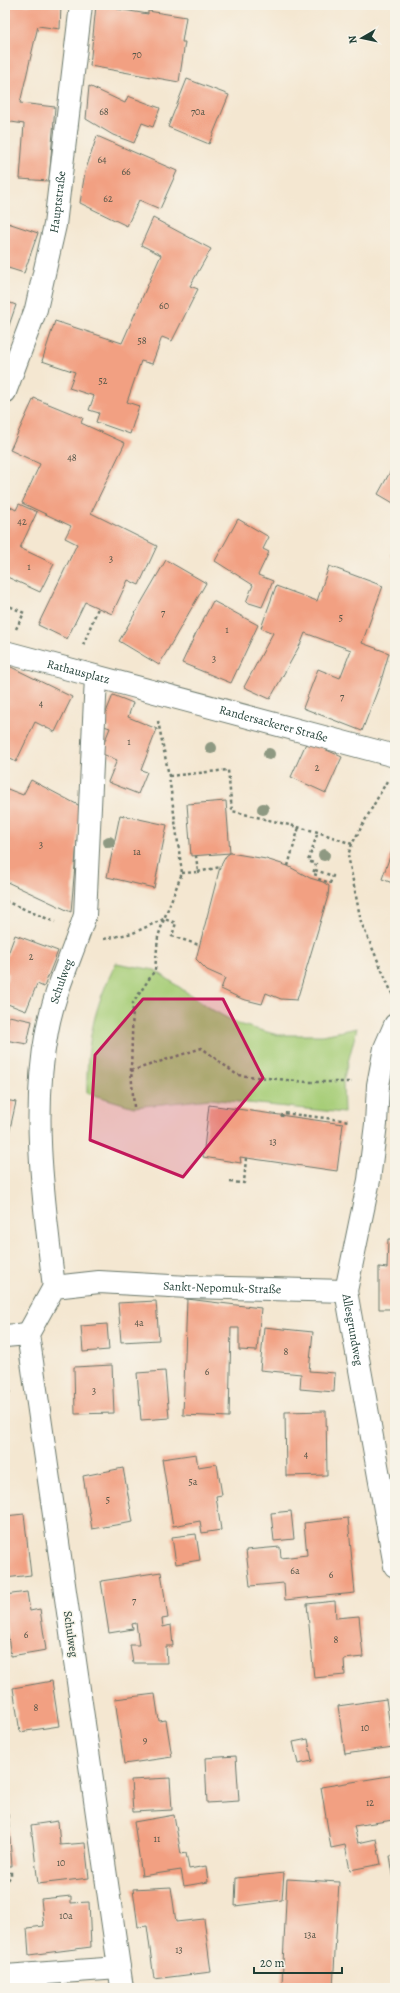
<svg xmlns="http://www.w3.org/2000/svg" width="400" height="1993" font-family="Alegreya,serif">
<rect width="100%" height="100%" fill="#f7f3e8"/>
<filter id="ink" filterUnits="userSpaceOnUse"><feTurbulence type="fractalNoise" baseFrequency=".025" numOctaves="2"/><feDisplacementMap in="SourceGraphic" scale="8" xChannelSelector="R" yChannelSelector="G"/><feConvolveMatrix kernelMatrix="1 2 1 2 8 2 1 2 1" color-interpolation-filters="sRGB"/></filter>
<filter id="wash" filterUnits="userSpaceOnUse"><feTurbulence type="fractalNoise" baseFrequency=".012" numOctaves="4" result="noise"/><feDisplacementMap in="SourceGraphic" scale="16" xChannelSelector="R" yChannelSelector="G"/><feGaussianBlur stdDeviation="0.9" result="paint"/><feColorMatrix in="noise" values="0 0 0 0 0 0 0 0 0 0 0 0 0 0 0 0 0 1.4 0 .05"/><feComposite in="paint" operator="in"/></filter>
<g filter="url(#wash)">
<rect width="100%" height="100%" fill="#f4e7d1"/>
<path fill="#a7ce78" stroke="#638656" d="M 116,963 L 155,970 L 209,1008 L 238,1024 L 278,1035 L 323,1035 L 357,1028 L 343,1081 L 344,1113 L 210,1099 L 134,1107 L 87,1093 C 86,1043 94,1007 116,963 Z"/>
<g id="blocks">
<path fill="#f2a082" d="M 5,5 L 61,5 L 60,29 L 38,26 L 20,103 L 55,107 L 49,181 L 20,179 L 24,124 L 5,121 Z
M 96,5 L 118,5 L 117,9 L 148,14 L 148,11 L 186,17 L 182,42 L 185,42 L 179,82 L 90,66 Z
M 187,79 L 229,95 L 209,144 L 168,127 Z
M 89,86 L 125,103 L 128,96 L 160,108 L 153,127 L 142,123 L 134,143 L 113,135 L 86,119 Z
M 97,136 L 177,171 L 160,209 L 139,200 L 127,226 L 80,203 L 85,172 Z
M 153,218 L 211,249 L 190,286 L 198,289 L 172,341 L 162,337 L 152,364 L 141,361 L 127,402 L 139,406 L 130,434 L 96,422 L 99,413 L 89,410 L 94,396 L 69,388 L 75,372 L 42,361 L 55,321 L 122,343 L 161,255 L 141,245 Z
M 5,222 L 38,233 L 24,273 L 5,267 Z
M 5,301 L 16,305 L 5,337 Z
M 34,398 L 83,418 L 81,423 L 125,443 L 91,513 L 157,546 L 139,585 L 128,580 L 112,614 L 85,602 L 67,639 L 38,625 L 77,544 L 65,538 L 71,526 L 22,503 L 40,464 L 10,450 Z
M 395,463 L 395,504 L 378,494 Z
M 5,504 L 16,510 L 19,504 L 37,512 L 20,548 L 54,564 L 40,592 L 5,576 Z
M 238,519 L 269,537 L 263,549 L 269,552 L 258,575 L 273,581 L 262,607 L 246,602 L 253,585 L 215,561 Z
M 395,549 L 395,558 L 391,556 Z
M 166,560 L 206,583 L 159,665 L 119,641 Z
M 329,566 L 383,586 L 362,643 L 389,653 L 380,684 L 362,731 L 303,708 L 318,669 L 340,678 L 351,650 L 305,633 L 301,643 L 270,699 L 244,687 L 273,633 L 261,628 L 276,586 L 317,601 Z
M 213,601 L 258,625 L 231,683 L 182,663 L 196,633 Z
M 5,664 L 72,697 L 55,732 L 35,722 L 16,762 L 5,756 Z
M 113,695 L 133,703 L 128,717 L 157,729 L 141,770 L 147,772 L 138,794 L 108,782 L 117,760 L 100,753 L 110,728 L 101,725 Z
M 307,741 L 342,757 L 326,793 L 291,777 Z
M 31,780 L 80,806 L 71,912 L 5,881 L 5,788 L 23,795 Z
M 226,801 L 230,853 L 191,856 L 187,804 Z
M 120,815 L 167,825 L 154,888 L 107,877 Z
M 395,842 L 395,884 L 382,879 Z
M 230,853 L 266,859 L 288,866 L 310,878 L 323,882 L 329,886 L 328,896 L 297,1000 L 281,999 L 266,993 L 262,1004 L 242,999 L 221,989 L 225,978 L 207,970 L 196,959 L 220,867 L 226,856 Z
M 15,935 L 58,951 L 44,987 L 37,984 L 26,1011 L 5,1003 L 5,984 L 9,974 L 5,972 L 5,962 Z
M 9,1016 L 32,1021 L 27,1044 L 5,1040 Z
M 5,1100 L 16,1102 L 7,1142 L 5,1142 Z
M 209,1105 L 343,1124 L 337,1171 L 240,1157 L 241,1163 L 203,1157 Z
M 388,1239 L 395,1239 L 395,1309 L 379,1309 L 379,1267 L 387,1268 Z
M 187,1299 L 261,1308 L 257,1351 L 239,1350 L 239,1328 L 231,1328 L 229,1417 L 183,1415 Z
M 156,1301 L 159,1340 L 121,1342 L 118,1303 Z
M 107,1324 L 109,1350 L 83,1352 L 81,1326 Z
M 264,1327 L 313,1332 L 309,1371 L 335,1373 L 334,1392 L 300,1389 L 301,1374 L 260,1370 Z
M 112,1365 L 114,1413 L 75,1414 L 74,1367 Z
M 5,1371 L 9,1371 L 10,1393 L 5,1393 Z
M 165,1371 L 169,1418 L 141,1420 L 137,1373 Z
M 326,1411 L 327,1475 L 286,1476 L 285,1412 Z
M 196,1454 L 198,1467 L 217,1464 L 222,1495 L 216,1496 L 221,1530 L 202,1533 L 200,1521 L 173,1526 L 162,1459 Z
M 123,1468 L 133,1522 L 92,1529 L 83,1476 Z
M 291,1511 L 294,1539 L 274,1541 L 271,1513 Z
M 24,1514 L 31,1575 L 5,1578 L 5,1516 Z
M 348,1518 L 355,1593 L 285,1600 L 284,1583 L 250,1586 L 246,1550 L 280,1547 L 281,1558 L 307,1555 L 304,1523 Z
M 196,1534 L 200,1560 L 176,1564 L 172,1537 Z
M 161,1572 L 168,1618 L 162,1619 L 163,1627 L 171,1625 L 173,1646 L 166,1646 L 167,1663 L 133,1663 L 130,1645 L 139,1645 L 136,1623 L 132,1624 L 133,1629 L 109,1633 L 101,1581 Z
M 27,1592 L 30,1611 L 40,1609 L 46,1650 L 11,1656 L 5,1617 L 5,1595 Z
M 335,1601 L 336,1618 L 359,1616 L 363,1657 L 344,1659 L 345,1675 L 314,1678 L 307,1604 Z
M 52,1681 L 59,1726 L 20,1732 L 13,1688 Z
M 155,1694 L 159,1721 L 166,1720 L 172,1757 L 124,1764 L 115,1699 Z
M 386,1699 L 393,1747 L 345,1754 L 338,1706 Z
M 308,1739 L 312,1761 L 298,1764 L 293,1742 Z
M 236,1756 L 239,1801 L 207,1803 L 205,1758 Z
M 395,1775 L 395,1823 L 393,1820 L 354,1826 L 358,1843 L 376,1839 L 381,1864 L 350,1870 L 345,1845 L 331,1848 L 321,1787 Z
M 170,1778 L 172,1810 L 133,1812 L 131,1780 Z
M 5,1813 L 8,1813 L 12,1866 L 5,1866 Z
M 174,1815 L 181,1854 L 186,1853 L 189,1869 L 206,1866 L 208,1882 L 184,1886 L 181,1870 L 142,1876 L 134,1822 Z
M 58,1821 L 60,1845 L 85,1843 L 89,1878 L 38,1884 L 31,1825 Z
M 390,1856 L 395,1856 L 395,1880 L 394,1880 Z
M 284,1873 L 282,1900 L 235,1906 L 236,1878 Z
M 287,1879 L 339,1882 L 333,1988 L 282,1985 Z
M 171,1887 L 176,1922 L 204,1919 L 211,1972 L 154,1979 L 147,1926 L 138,1927 L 133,1889 Z
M 71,1896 L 71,1903 L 89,1902 L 91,1947 L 29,1955 L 27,1928 L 44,1926 L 41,1899 Z"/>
</g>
</g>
<g filter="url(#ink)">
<use href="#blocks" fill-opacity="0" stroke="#6a786b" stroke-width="1"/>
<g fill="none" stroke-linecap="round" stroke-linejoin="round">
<defs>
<g id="minor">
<path id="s1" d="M 5,392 L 36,309 L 55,225 L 81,5"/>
<path id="s2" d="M 5,652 L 395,756"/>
<path id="s3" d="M 395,1025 L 385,1048 L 378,1085 L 376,1124 L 369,1180 L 346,1291 L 395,1566"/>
<path id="s4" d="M 54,1287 C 44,1203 31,1115 47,1031 C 54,991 73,954 85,915 L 96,677"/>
<path d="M 5,1336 L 28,1334"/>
<path d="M 5,1976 L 119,1968"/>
<path id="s5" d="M 122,1988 L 28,1334 L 54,1287 L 99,1282 L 188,1287 L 346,1291"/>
</g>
</defs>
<use href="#minor" stroke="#6a786b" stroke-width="24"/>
<path stroke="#6a786b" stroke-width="2.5" stroke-dasharray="3 3" stroke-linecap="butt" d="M 5,604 L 24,613 L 16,629
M 83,645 L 98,608
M 169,776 L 228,770 L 232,811 L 318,832 L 352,844 L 387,781
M 352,844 L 348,855 L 361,922 L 394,998
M 288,866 L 299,827
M 315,870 L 333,876 L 330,883 L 316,878
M 198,872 L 220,867
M 182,873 L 198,872 L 196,856
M 317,875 L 313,874 L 316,864 L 308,861 L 318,832
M 5,901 L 55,922
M 104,939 L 133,933 L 164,919 L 182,873 L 169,776 L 158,721
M 131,1071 L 202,1048 L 237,1075 L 307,1082 L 352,1082
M 134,1107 L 131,1071 L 133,1003 L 155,970 L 158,937 L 164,919 L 176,923 L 172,936 L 199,945
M 282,1117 L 283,1113 L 350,1121
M 230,1182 L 244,1183 L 246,1158
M 5,1885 L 11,1875 L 11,1869"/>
<use href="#minor" stroke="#fff" stroke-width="22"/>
</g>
<g fill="#8e9982">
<circle cx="211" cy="748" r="6"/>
<circle cx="269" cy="754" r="6"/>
<circle cx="263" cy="809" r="6"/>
<circle cx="109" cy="842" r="6"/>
<circle cx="324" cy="855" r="6"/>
</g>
</g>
<path fill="#c2185b" fill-opacity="0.2" stroke="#c2185b" stroke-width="3" stroke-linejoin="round" d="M 143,999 L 223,999 L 263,1078 L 183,1177 L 90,1140 L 95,1055 Z"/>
<g text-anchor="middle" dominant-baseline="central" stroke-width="3" stroke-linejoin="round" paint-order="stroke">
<g font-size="10" fill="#545648">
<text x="137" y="54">70</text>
<text x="104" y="111">68</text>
<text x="198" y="111">70a</text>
<text x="102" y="159">64</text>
<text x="126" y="171">66</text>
<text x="108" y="198">62</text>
<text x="164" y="305">60</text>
<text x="142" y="340">58</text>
<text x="103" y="380">52</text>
<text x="72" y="457">48</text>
<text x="22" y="521">42</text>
<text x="111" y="558">3</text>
<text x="29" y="566">1</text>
<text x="163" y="612">7</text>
<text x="341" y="617">5</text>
<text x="227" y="629">1</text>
<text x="214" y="658">3</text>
<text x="342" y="696">7</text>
<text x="41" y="703">4</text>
<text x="129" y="741">1</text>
<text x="317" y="767">2</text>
<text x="41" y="844">3</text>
<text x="137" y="851">1a</text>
<text x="31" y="956">2</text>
<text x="273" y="1141">13</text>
<text x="139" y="1322">4a</text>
<text x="286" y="1351">8</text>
<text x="207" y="1371">6</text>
<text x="94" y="1390">3</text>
<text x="306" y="1454">4</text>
<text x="193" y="1481">5a</text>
<text x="108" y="1499">5</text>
<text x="295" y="1570">6a</text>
<text x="331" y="1574">6</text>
<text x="134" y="1600">7</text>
<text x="26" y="1634">6</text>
<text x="336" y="1639">8</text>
<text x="36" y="1707">8</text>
<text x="365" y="1727">10</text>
<text x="145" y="1739">9</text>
<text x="370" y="1802">12</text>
<text x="157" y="1838">11</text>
<text x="61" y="1862">10</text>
<text x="66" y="1915">10a</text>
<text x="310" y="1934">13a</text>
<text x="179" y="1949">13</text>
</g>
<g font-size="12" fill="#1f3d34" stroke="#f7f3e8">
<text stroke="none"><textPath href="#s1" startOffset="198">Hauptstraße</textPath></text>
<text stroke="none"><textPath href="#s2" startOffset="76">Rathausplatz</textPath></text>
<text stroke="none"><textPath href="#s2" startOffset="278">Randersackerer Straße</textPath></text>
<text stroke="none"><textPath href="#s4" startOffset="309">Schulweg</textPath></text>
<text stroke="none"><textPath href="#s5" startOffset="883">Sankt-Nepomuk-Straße</textPath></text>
<text stroke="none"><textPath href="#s3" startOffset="311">Allesgrundweg</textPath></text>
<text transform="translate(71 1634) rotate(82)">Schulweg</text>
</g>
</g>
<rect width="400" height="1993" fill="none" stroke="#f7f3e8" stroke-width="20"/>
<g transform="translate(362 38) rotate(261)" stroke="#f7f3e8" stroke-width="3" paint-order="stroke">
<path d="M0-3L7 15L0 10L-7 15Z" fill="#1f3d34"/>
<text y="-6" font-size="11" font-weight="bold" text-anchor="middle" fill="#1f3d34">N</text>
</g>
<path d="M254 1967v6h88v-6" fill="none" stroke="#1f3d34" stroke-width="2"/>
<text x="260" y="1967" font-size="12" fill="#1f3d34" stroke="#f7f3e8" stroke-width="3" paint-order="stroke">20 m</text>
</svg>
